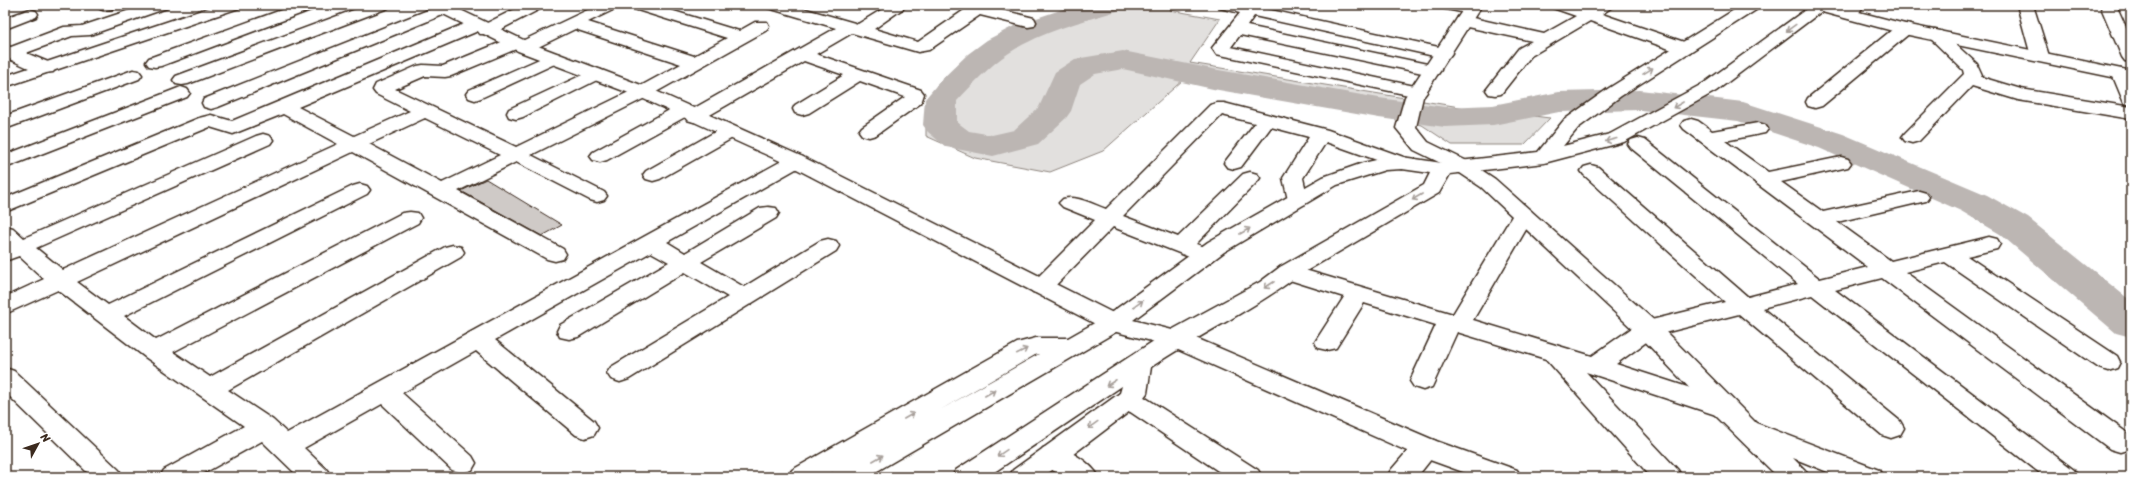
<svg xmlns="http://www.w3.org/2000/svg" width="2136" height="482" font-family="Sriracha,sans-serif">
<rect width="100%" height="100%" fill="#fff"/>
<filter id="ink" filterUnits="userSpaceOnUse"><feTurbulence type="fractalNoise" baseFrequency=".025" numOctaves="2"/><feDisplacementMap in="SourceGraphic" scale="8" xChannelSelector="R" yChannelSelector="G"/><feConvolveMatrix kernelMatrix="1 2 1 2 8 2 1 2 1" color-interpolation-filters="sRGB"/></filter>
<g filter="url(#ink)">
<path fill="#e2e0de" stroke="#8e857e" d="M 1094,5 L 1174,5 L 1170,10 L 1220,19 L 1190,63 L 1466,108 L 1550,118 L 1524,145 L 1452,145 L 1422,125 L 1341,108 L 1183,80 L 1103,151 L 1050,172 L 975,158 L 926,136 L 926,108 L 984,43 Z"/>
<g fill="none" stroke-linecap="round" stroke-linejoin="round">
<path fill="#bcb6b3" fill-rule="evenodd" d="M 1075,5 L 1121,5 L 1117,11 C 1080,22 1041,32 1009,53 C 989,66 973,84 957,101 L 957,122 L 969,131 L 992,135 L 1014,130 L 1039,107 L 1055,72 L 1075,59 L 1123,51 L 1213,69 L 1379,98 L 1445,107 L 1493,105 L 1559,92 L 1640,90 L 1743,102 L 1843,134 L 1987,195 L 2028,218 L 2131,301 L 2131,337 L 2116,333 L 2000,234 L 1961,211 L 1819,148 L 1738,121 L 1640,110 L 1559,112 L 1493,125 L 1445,127 L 1379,118 L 1213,89 L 1123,69 L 1095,74 L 1080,84 L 1071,111 L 1066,118 L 1038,144 L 993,156 L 946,147 L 928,132 L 923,125 L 925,99 L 940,81 L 968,54 L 987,40 L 1016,25 Z"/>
</g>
<path fill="#cfcac7" stroke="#3b2a1e" d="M 486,179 L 562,225 L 542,236 L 461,191 Z"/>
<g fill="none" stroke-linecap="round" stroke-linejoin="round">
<defs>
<path id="minor" d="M 96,5 L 113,5 L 114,6 L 112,9 C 105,11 100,11 96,5 Z
M 145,5 L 169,5 L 167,8 L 90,35 L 72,36 L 26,53 L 53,64 L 56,68 L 53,72 C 38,75 19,63 5,57 L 5,46 L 11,47 L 64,27 L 82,26 Z
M 295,5 L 318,5 L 316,8 L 161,66 L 155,67 L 149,66 L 146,62 L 149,58 Z
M 367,5 L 390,5 L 388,8 L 188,84 L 182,85 L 176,84 L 173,80 L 176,76 Z
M 523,5 L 544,5 L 542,8 L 492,34 L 480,34 L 478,31 L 298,107 L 354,136 L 410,111 L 376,94 L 373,90 L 376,84 L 417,66 L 423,65 L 443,66 L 509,39 L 515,38 L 522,41 L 598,5 L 619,5 L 617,8 L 588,22 L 694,56 L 727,38 L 631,8 L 629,5 L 654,5 L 739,31 L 755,22 L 767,22 L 769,26 L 767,30 L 649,96 L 531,155 L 604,192 L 607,196 L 604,200 L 597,202 L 590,200 L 516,162 L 458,191 L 563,249 L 566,254 L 563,259 L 555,261 L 547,259 L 353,152 L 77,282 L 108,305 L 353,186 L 360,184 L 367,186 L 370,190 L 367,194 L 124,316 L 156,340 L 402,213 L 410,212 L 418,213 L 421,218 L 418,223 L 173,352 L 210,377 L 445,247 L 453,245 L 461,247 L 464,252 L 461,257 L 228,390 L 273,420 L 287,433 L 789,157 L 796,155 L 803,157 L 806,161 L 803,165 L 667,242 L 685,253 L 760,208 L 768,207 L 776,208 L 779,213 L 776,218 L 701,262 L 744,287 L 820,241 L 828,239 L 836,241 L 839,246 L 836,251 L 629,379 L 620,382 L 611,379 L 607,373 L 611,367 L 728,297 L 685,272 L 578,337 L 569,339 L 560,337 L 557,331 L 560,325 L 669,262 L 651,252 L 495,340 L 594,421 L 598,428 L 594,435 L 585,438 L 576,435 L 476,351 L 402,393 L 472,456 L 476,463 L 472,470 L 462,473 L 452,470 L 382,404 L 304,448 L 327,470 L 331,477 L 299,477 L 262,441 L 197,477 L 160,477 L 164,470 L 244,426 L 145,357 L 58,290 L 5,314 L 5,297 L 44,279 L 19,256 L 5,261 L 5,226 L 13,228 L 24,238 L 256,136 L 263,134 L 270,136 L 273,140 L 270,144 L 36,248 L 63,270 L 338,144 L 283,114 L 233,134 L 210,127 L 5,212 L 5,198 L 199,118 L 211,115 L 232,121 L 471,21 L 477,20 L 485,24 ZM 575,29 L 681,64 L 637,88 L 516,147 L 395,89 L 425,76 L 445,77 L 451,76 L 516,49 L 524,52 L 530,51 ZM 425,118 L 500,155 L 442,183 L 369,144 Z
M 766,5 L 792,5 L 858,24 L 889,5 L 908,5 L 874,29 L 918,42 L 970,6 L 991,5 L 989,7 L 1034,18 L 1036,22 L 1034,26 L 1028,27 L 980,15 L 929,50 L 918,52 L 852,33 L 816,54 L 921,90 L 924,94 L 921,103 L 876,135 L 869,137 L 862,135 L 859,131 L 862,127 L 905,97 L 860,81 L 809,113 L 802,115 L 795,113 L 793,109 L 795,105 L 844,75 L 804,61 L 701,120 L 694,122 L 687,120 L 685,117 L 607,160 L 600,162 L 593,160 L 590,156 L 593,152 L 675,107 L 682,105 L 689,107 L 691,110 L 836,28 L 768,8 Z
M 1218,5 L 1248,5 L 1443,48 L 1449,49 L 1452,53 L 1449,57 L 1443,58 L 1254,16 L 1247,26 L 1432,65 L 1438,66 L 1441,70 L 1438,74 L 1432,75 L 1240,35 L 1231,47 L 1424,88 L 1427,92 L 1424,96 L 1418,97 L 1216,54 L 1212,48 L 1240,13 L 1220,8 Z
M 1439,5 L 1475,5 L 1479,9 L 1477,12 L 1471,14 L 1441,8 Z
M 1551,5 L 1575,5 L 1588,9 L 1595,5 L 1615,5 L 1602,14 L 1690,44 L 1693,48 L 1690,52 L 1684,53 L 1678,52 L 1590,21 L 1531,56 L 1501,94 L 1495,95 L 1489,94 L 1486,90 L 1519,48 L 1532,41 L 1458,25 L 1456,21 L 1458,17 L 1464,16 L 1544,34 L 1576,16 L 1553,8 Z
M 1848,5 L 1864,5 L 1856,17 L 1844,17 L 1842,14 Z
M 2017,5 L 2033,5 L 2049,56 L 2046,60 L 2040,61 L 2034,60 L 2031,56 Z
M 2100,5 L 2116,5 L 2131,38 L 2131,62 L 2125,61 L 2122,57 Z
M 438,6 L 448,5 L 452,9 L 450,12 L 218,107 L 211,109 L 204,107 L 202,103 L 204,99 Z
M 30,9 L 36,11 L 38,14 L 36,17 L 5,29 L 5,18 Z
M 1904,24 L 1910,25 L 1912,29 L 1910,33 L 1822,106 L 1815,108 L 1808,106 L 1806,102 L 1808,98 L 1898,25 Z
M 1935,30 L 1941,31 L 1977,64 L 1982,75 L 1981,77 L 2021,89 L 2131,107 L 2131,119 L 2018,100 L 1972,86 L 1919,141 L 1912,143 L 1905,141 L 1902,137 L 1905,133 L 1964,74 L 1963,70 L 1927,35 L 1929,31 Z
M 553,53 L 559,54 L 562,58 L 559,62 L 481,98 L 475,100 L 469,98 L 466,94 L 469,90 Z
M 595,69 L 601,70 L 604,74 L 601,78 L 523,117 L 516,119 L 509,117 L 507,113 L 509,109 Z
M 2121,69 L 2127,70 L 2131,77 L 2131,105 L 2124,103 L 2112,74 L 2115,70 Z
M 133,70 L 139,71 L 142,75 L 139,79 L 5,129 L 5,116 Z
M 181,87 L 187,89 L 190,93 L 187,97 L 5,168 L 5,155 Z
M 1217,103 L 1224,103 L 1328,130 L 1409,159 L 1412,163 L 1409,167 L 1402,169 L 1326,142 L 1303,178 L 1308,200 L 1305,204 L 1298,206 L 1291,204 L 1288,200 L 1283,178 L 1309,137 L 1271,127 L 1241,167 L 1234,169 L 1227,167 L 1224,163 L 1255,123 L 1222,115 L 1123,216 L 1178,237 L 1243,174 L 1250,172 L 1257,174 L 1260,178 L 1257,182 L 1196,244 L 1213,250 L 1216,255 L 1213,260 L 1205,262 L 1197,260 L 1113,227 L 1049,292 L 1041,294 L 1033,292 L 1029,287 L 1033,282 L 1095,220 L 1063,207 L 1059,203 L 1063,199 C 1077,195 1092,204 1106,209 L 1210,105 Z
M 1691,119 L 1698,121 L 1712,131 L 1758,123 L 1765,125 L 1768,129 L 1765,133 L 1725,141 L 1768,172 L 1841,157 L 1848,159 L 1851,163 L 1848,167 L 1781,182 L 1823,212 L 1919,191 L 1926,193 L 1929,197 L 1926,201 L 1837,222 L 1891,261 L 1989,237 L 1997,239 L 2000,244 L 1997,249 L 1967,256 L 2117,356 L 2120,362 L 2117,368 L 2108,371 L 2099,368 L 1945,262 L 1905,272 L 2130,435 L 2130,449 L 2120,452 L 2110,449 L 1882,278 L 1835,290 L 2074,470 L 2078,477 L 2045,477 L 1812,295 L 1762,308 L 1900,421 L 1904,428 L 1900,435 L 1891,438 L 1882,435 L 1739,314 L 1656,335 L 1616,364 L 1734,402 L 1738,409 L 1734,416 L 1725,418 L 1586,372 L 1678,470 L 1682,477 L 1651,477 L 1546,359 L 1457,332 L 1432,387 L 1423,390 L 1414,387 L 1410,381 L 1436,325 L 1364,303 L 1336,348 L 1327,350 L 1318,348 L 1315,342 L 1344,297 L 1280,277 L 1277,272 L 1280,267 L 1288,265 L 1453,314 L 1512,216 L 1515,211 L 1523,210 L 1531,211 L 1534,216 L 1473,320 L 1592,356 L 1639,323 L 1725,302 L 1584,175 L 1581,171 L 1584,167 L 1591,165 L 1598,167 L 1748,297 L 1798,284 L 1631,148 L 1628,144 L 1631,140 L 1638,138 L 1645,140 L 1820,279 L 1868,267 L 1684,129 L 1681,125 L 1684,121 Z
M 729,126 L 736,128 L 739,132 L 736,136 L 660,179 L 653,181 L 646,179 L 643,175 L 646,171 L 722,128 Z
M 5,368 L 14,371 L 119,470 L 123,477 L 92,477 L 5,392 Z
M 1129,390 L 1138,393 L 1258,470 L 1262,477 L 1227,477 L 1120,405 L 1116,399 L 1120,393 Z
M 1426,438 L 1436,441 L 1440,448 L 1417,477 L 1387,477 L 1391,470 L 1416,441 Z
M 1053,445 C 1069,450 1091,462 1099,477 C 1074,477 1053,480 1039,455 L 1043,448 Z"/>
<path id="tertiary" d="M 217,5 L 241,5 L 239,8 L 5,87 L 5,76 Z
M 429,5 L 450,5 L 530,43 L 649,88 L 803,157 L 1121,317 L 1184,333 L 1436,441 L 1517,470 L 1521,477 L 1477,477 L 1416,455 L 1167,345 L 1105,329 L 789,165 L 637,96 L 518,51 L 431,8 Z
M 1466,5 L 1482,5 L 1423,97 L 1416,127 L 1428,142 L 1471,163 L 1495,179 L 1657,323 L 1756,423 L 1879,470 L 1883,477 L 1840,477 L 1793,458 L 1805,470 L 1809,477 L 1778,477 L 1716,416 L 1639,335 L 1481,187 L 1457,171 L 1414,150 L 1396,128 L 1405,97 Z
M 1805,5 L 1832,5 L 1905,24 L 2131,71 L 2131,81 L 1904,34 L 1807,8 Z"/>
<path id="secondary" d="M 1742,5 L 1761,5 L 1759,8 L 1621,96 L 1578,128 L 1563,146 L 1610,134 L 1704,83 L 1812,5 L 1830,5 L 1716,91 L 1624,142 L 1544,163 L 1450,174 L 1439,193 L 1296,277 C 1251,311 1198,335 1151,367 L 1147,393 L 1138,405 L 1043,477 L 1009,477 L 1013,470 L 1120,393 L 1122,386 L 987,477 L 952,477 L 956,470 L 1166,333 L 1260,282 L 1280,267 L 1424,185 L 1430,173 L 1402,169 L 1385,170 L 1337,185 L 1224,252 L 1121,329 L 867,477 L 830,477 L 833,472 L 825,477 L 788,477 L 792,470 L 1017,343 L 1036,338 L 1068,338 L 1105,317 L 1208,242 L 1323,177 L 1363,163 L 1385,158 L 1402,157 L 1442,163 L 1538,152 L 1564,120 L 1609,88 ZM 1039,354 L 940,410 L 1035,355 Z"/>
</defs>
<use href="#minor" stroke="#3b2a1e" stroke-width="3"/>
<use href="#tertiary" stroke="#3b2a1e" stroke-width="3"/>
<use href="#secondary" stroke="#3b2a1e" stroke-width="3"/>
<use href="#minor" fill="#fff" fill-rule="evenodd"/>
<use href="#tertiary" fill="#fff" fill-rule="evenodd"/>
<use href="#secondary" fill="#fff" fill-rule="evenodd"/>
</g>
<defs><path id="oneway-shaft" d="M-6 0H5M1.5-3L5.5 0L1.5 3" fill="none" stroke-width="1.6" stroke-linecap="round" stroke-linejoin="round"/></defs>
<g stroke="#a79f9a">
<use href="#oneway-shaft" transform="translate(1791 28) rotate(144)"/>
<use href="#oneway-shaft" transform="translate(1648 71) rotate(-32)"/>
<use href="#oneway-shaft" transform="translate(1678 105) rotate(150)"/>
<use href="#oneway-shaft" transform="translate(1611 140) rotate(165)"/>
<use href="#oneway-shaft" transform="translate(1417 197) rotate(150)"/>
<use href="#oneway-shaft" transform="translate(1245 231) rotate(-30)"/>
<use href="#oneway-shaft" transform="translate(1269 285) rotate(147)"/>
<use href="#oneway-shaft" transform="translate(1138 304) rotate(-36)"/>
<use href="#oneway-shaft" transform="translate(1022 351) rotate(-27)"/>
<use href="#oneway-shaft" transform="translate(1111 383) rotate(147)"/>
<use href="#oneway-shaft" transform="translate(990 393) rotate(-30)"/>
<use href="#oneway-shaft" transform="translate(909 416) rotate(-30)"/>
<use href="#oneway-shaft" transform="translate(1093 425) rotate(144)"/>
<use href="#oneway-shaft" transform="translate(1002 453) rotate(146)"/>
<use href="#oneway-shaft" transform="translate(878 458) rotate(-30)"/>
</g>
</g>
<rect width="2136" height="482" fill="none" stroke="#fff" stroke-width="20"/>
<rect x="10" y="10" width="2116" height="462" fill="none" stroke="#3b2a1e" stroke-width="1.5" filter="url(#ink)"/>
<g transform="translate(38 444) rotate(50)" stroke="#ffffff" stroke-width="3" paint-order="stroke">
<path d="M0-3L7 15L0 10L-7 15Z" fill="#3b2a1e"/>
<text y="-6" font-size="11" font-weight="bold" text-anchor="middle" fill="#3b2a1e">N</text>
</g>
</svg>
